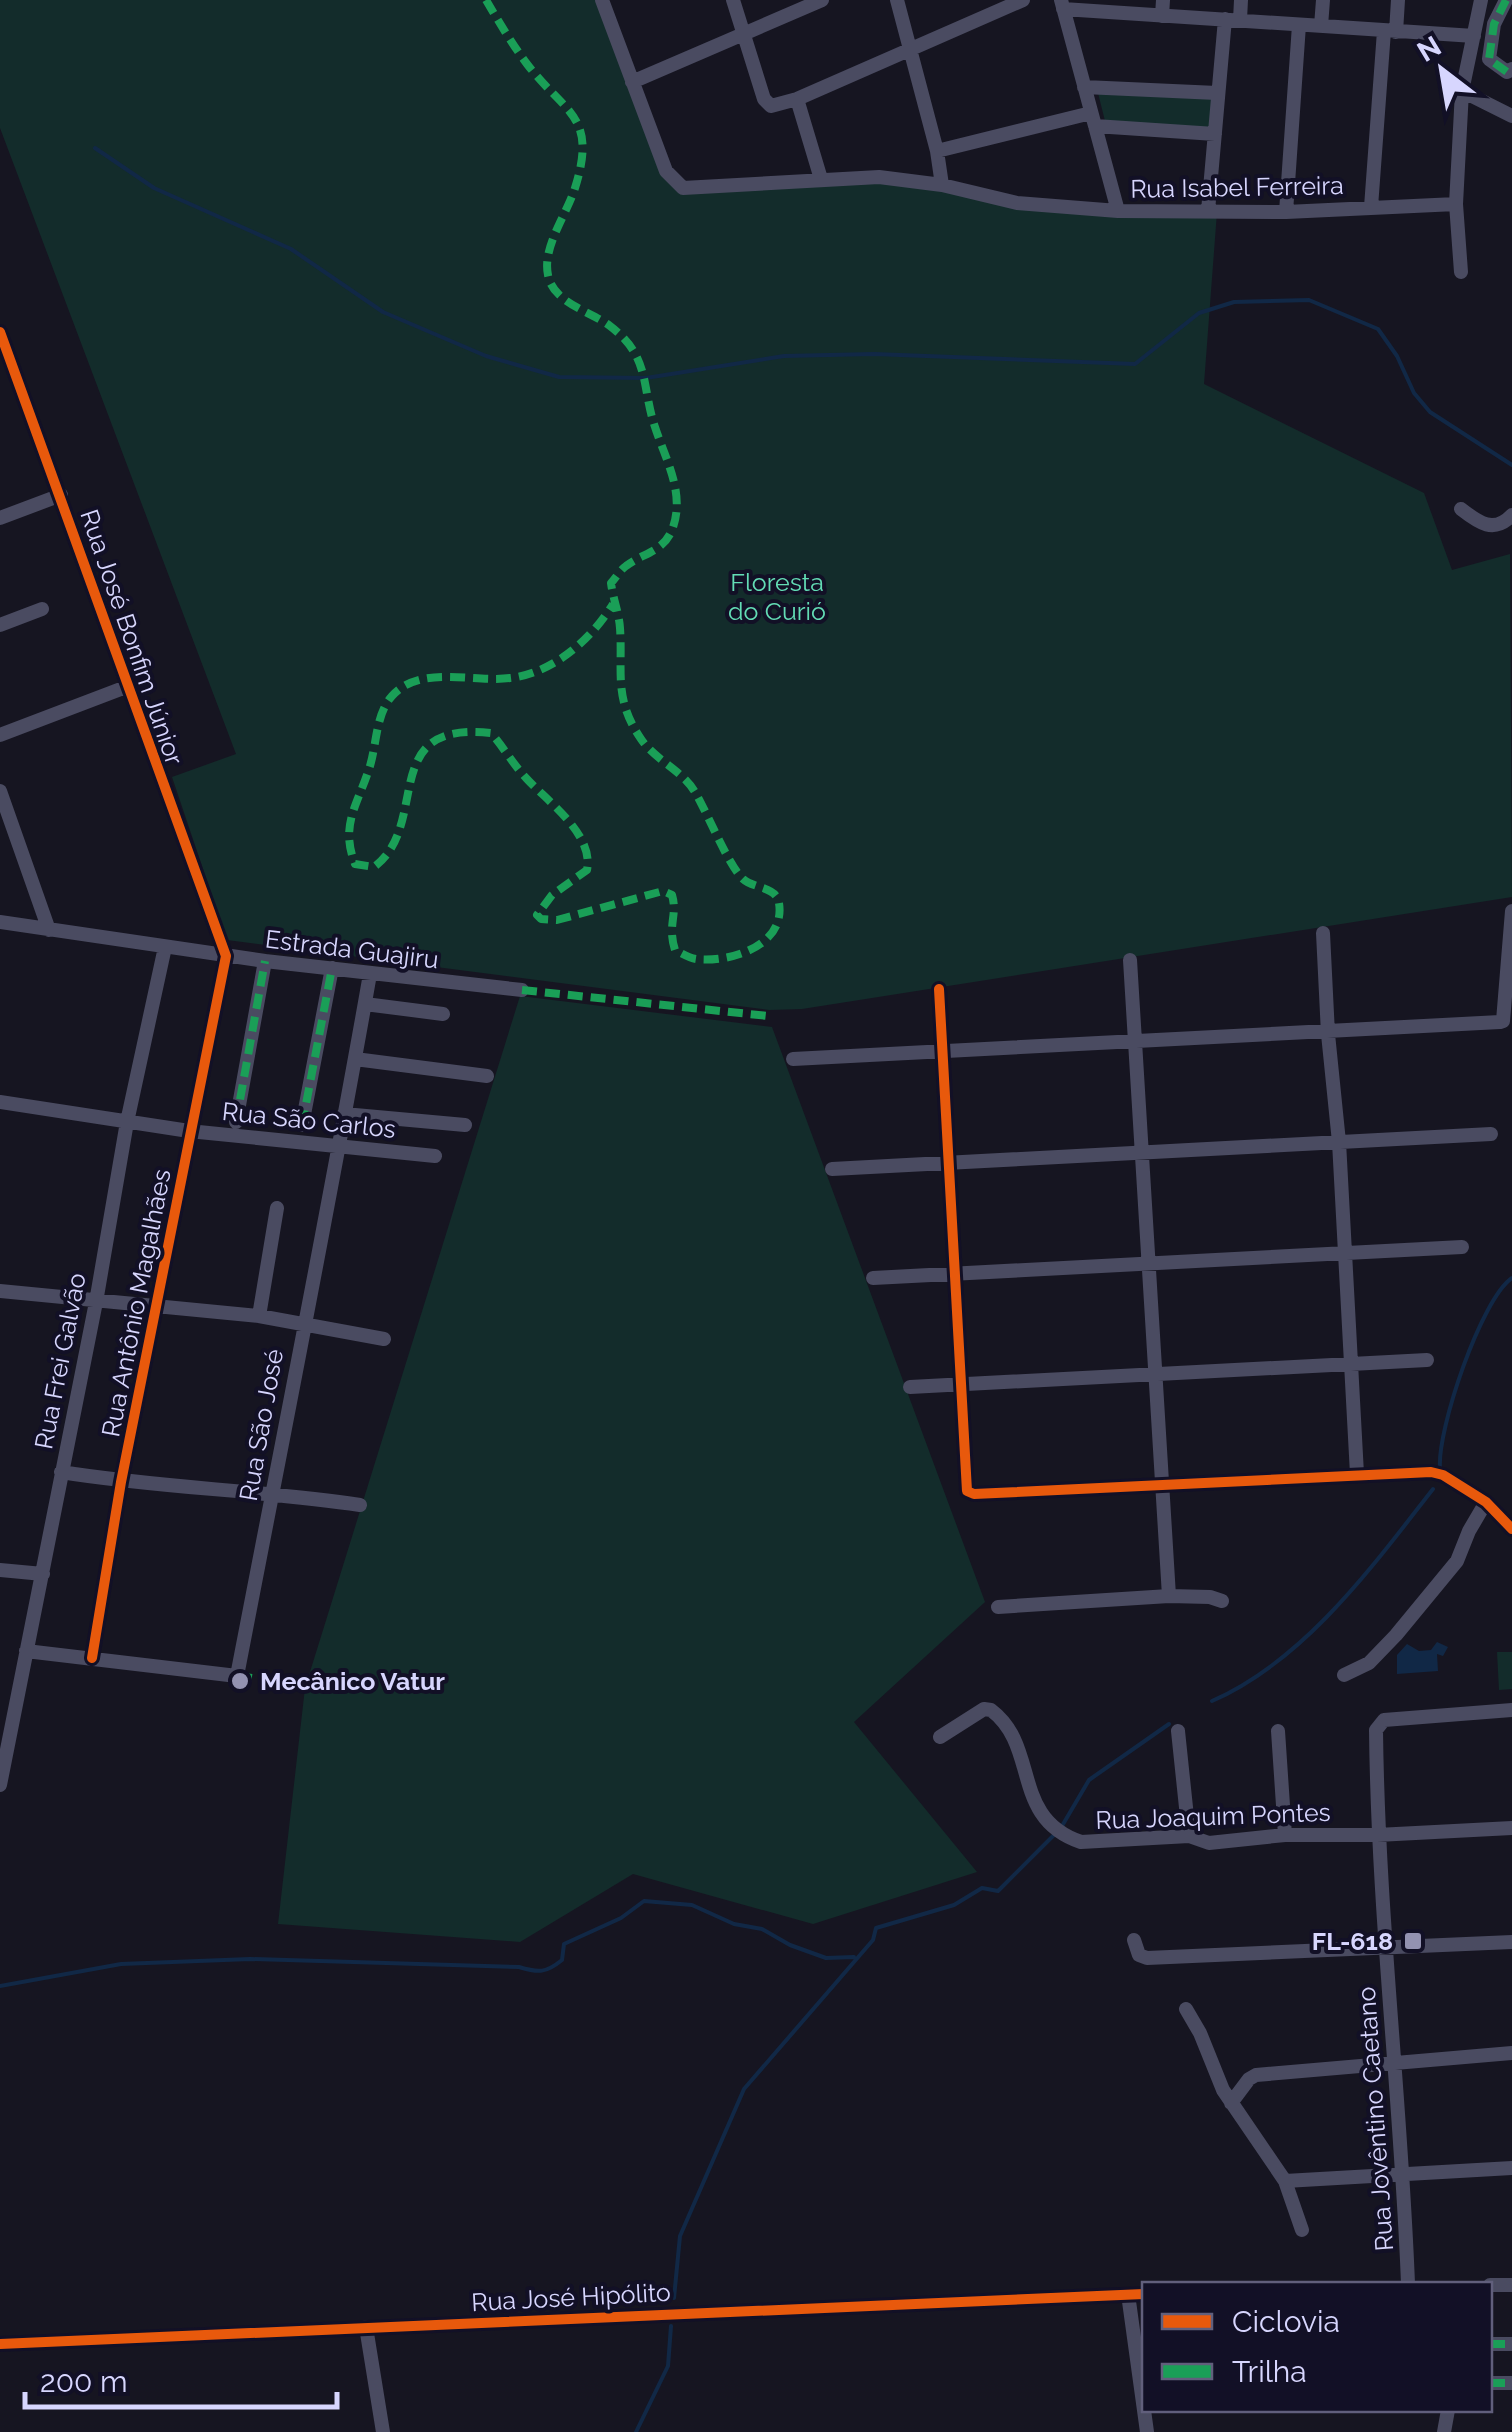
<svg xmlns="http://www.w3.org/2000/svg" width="1512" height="2432" font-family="Raleway,sans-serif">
<rect width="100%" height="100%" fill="#161521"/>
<path fill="#132c2b" d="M 0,0 L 599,0 L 680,193 L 845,177 L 1011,202 L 1217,212 L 1204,384 L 1424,493 L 1452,570 L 1510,554 L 1512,897 L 802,1009 L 769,1010 L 227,940 L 172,777 L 236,754 L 0,128 Z
M 1097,89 L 1213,96 L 1211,128 L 1105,121 Z
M 520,996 L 772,1027 L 985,1602 L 854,1722 L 977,1872 L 813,1924 L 633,1874 L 520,1942 L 278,1924 L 305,1688 Z
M 1497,1652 L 1512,1652 L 1512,1689 L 1499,1690 Z"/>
<path fill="#112846" d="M 1437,1642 L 1448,1647 L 1443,1656 L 1437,1654 L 1438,1671 L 1397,1674 L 1397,1655 L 1407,1644 L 1419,1651 L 1431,1650 Z"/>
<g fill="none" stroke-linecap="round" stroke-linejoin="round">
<path stroke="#112846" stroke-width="4" d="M 95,148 L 154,188 L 291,249 L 383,312 L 486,356 L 559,377 L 646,378 L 784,356 L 874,354 L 1135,364 L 1199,313 L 1234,302 L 1309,300 L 1378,329 L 1397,356 L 1414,393 L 1430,412 L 1512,465
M 1440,1468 C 1437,1430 1481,1299 1512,1278
M 1212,1701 C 1305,1660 1372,1567 1433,1489
M 1062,1826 L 1089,1780 L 1169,1724
M 0,1986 L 121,1964 L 250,1959 L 519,1967 C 539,1973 546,1973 562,1960 L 564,1944 L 621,1918 L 644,1901 L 692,1905 L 734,1924 L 762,1929 L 790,1945 L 826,1958 L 854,1957
M 674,2298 L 680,2236 L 744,2089 L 873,1940 L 876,1928 L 954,1905 L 982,1888 L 998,1891 L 1056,1833
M 636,2432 L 668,2366 L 671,2326"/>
<path stroke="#4a4b61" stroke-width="14" d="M 602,0 L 666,171 L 683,188 L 879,177 L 942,185 L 1017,203 L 1118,211 L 1286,212 L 1456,204
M 733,0 L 764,99 L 771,106 L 797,99 L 1023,0
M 897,0 L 937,151 L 942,185
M 1061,0 L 1118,211
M 1506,0 L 1494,24 L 1489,59 L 1507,72 L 1512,69
M 1063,9 L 1474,36
M 1162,16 L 1163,0
M 1240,20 L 1241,0
M 1321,26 L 1323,0
M 1396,32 L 1398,0
M 632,82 L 822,0
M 1084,87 L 1217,93
M 1462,91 L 1512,116
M 797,99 L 821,179
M 1095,126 L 1215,134
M 937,151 L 1091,113
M 1371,207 L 1384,31
M 1208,211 L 1225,19
M 1286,212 L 1299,25
M 1461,272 L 1456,204 L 1462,91 L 1481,0
M 0,332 L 226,956 L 121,1482 L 92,1658
M 1461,509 C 1479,523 1494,534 1512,515
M 0,518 L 61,495
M 0,625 L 42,609
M 0,735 L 126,687
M 0,791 L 49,930
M 0,922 L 265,961 L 522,990
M 1323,933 L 1328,1034 L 1339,1142 L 1357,1474
M 1130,960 L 1169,1596
M 939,989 L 967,1491 L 974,1494 L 1431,1472 L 1443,1475 L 1486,1502 L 1512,1529
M 365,1004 L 443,1014
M 355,1059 L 487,1076
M 793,1059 L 1500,1022 L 1503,1021 L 1512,911
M 0,1102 L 189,1131 L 435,1156
M 344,1114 L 465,1125
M 236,1122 L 265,961
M 302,1125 L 332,968
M 832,1169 L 1491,1134
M 873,1278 L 1462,1247
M 0,1291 L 259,1316 L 384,1339
M 259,1316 L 277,1208
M 910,1387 L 1427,1360
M 61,1472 C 160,1488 260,1490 360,1505
M 0,1570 L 43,1574
M 998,1607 L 1169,1596 L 1210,1597 L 1222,1601
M 26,1651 L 237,1676 C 282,1442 329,1208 370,974
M 1344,1675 L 1369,1663 L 1396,1635 L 1457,1561 L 1469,1531 L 1486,1502
M 1178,1731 L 1189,1836
M 1278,1731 L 1285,1835
M 940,1737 L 984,1709 L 991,1710 C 1040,1747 1010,1818 1081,1842 L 1189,1836 L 1209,1843 L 1285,1835 L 1377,1835 L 1512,1828
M 0,1785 L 96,1302 L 127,1122 L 165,947
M 1134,1940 L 1139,1955 L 1147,1958 L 1512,1942
M 1186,2009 L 1200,2033 L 1223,2090 L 1285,2181 L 1302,2230
M 1231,2103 L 1249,2079 L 1256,2075 L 1512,2053
M 1285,2181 L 1512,2168
M 1408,2284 C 1401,2099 1378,1915 1376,1730 L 1384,1720 L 1512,1710
M 1490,2285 L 1512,2285
M 1128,2294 L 1147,2432
M 366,2327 L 383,2432
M 0,2344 L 1144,2294
M 1490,2344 L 1512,2344
M 1490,2383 L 1512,2383
M 1444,2432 L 1448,2410"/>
<path stroke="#1a9f57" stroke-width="8" stroke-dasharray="15 8" stroke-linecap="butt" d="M 486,0 C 499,22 512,44 527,64 C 565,114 598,115 575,188 C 567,214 542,247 548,275 C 553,303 590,311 610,326 C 651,357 641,386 655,427 C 666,461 686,494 672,530 C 663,552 643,553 626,566 C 620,570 616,578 611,583 C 613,599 619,613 620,628 C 623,672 613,698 641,739 C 655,760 682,770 695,792 C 707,812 728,865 743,879 C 754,889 776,886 779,903 C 786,946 729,963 696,959 C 689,958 681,953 675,950 C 667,925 678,915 672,895 L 663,891 L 557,920 L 541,919 L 537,915 L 552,895 L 587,870 C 594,834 548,802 526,778 C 513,764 504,748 491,733 C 376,720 432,824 374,867 L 355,864 C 340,825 357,806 369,769 C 377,746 375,715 392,696 C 421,664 472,683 510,678 C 553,673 591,640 613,604
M 1506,0 L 1494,24 L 1489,59 L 1507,72 L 1512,69
M 522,990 L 768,1016
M 236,1122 L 265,961
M 302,1125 L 332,968
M 237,1676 L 292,1683
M 1490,2344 L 1512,2344
M 1490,2383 L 1512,2383"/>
<defs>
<path id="cycleway" d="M 0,332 L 226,956 L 121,1482 L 92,1658
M 939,989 L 967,1491 L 974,1494 L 1431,1472 L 1443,1475 L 1486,1502 L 1512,1529
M 0,2344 L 1144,2294"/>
</defs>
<use href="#cycleway" stroke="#121026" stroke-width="16"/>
<use href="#cycleway" stroke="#e8590c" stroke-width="10"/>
</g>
<g fill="#9392b1" stroke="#121026" stroke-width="4">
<circle cx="240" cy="1681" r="10"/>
<rect x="1403" y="1931" width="20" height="20" rx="5"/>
</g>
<g text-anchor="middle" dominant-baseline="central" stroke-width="8" stroke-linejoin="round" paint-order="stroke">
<g font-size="25" fill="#d7d6fe" stroke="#121026">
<text transform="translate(1237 187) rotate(-1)">Rua Isabel Ferreira</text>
<text transform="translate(132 637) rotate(71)">Rua José Bonfim Júnior</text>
<text transform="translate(352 949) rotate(7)">Estrada Guajiru</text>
<text transform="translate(309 1120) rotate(6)">Rua São Carlos</text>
<text transform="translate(136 1303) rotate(-79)">Rua Antônio Magalhães</text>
<text transform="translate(60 1361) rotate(-79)">Rua Frei Galvão</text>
<text transform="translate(261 1425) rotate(-80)">Rua São José</text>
<text transform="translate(1213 1816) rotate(-2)">Rua Joaquim Pontes</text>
<text transform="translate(1375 2119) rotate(-94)">Rua Jovêntino Caetano</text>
<text transform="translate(571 2297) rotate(-3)">Rua José Hipólito</text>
</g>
<g font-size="25" fill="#63dcb5" stroke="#121026">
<text x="777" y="582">Floresta<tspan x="777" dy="29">do Curió</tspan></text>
</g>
<g font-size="25" font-weight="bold" fill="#d7d6fe" stroke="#121026" text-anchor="start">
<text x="260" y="1681">Mecânico Vatur</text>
<text x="1393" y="1941" text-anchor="end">FL-618</text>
</g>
</g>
<rect x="1142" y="2282" width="350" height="130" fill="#121026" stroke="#615f7c" stroke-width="2.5"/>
<rect x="1162" y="2314" width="50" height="15" fill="#e8590c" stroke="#615f7c" stroke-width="2.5"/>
<text x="1232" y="2332" font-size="30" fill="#d7d6fe">Ciclovia</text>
<rect x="1162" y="2364" width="50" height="15" fill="#1a9f57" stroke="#615f7c" stroke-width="2.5"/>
<text x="1232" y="2382" font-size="30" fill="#d7d6fe">Trilha</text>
<g transform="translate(1442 70) rotate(329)" stroke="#121026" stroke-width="8" paint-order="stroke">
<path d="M0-8L18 38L0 25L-18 38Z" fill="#d7d6fe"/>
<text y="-15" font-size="28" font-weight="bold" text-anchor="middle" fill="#d7d6fe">N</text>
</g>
<path d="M25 2392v15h312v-15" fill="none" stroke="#d7d6fe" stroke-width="5"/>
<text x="40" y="2392" font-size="30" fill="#d7d6fe" stroke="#121026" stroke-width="8" paint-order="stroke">200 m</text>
</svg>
